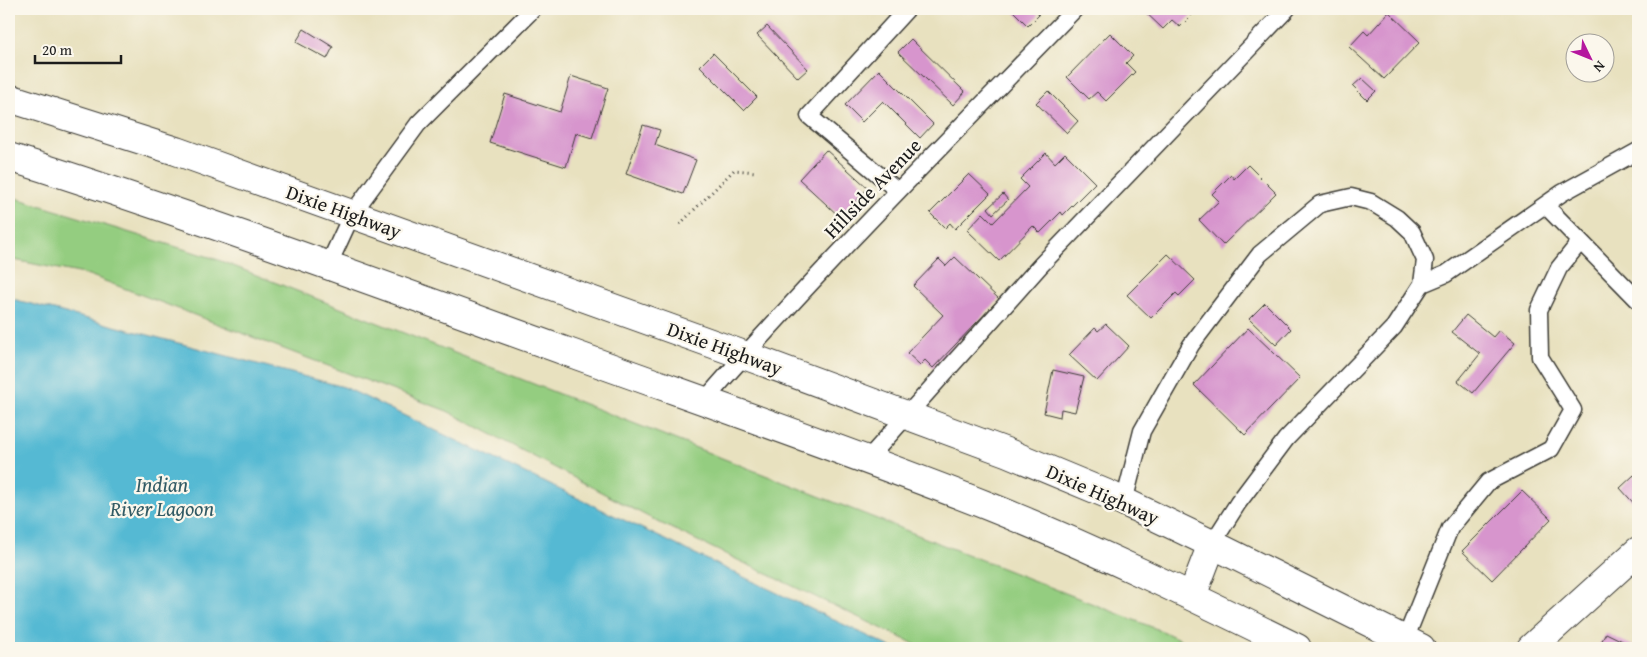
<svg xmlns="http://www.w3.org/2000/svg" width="1647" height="657" font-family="'Gentium Book Plus',serif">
<rect width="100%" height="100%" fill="#fbf7ec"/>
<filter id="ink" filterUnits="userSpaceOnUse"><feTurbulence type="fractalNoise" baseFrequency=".02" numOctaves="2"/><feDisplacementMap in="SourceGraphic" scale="10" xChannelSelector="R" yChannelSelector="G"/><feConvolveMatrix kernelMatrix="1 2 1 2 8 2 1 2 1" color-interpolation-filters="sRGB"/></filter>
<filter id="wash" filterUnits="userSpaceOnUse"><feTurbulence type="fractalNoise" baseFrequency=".0096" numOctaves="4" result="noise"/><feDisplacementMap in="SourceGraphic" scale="20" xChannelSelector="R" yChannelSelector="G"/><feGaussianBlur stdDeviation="1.12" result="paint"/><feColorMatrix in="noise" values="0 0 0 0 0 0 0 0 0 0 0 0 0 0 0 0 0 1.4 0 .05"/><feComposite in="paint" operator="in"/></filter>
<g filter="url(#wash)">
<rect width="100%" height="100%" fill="#e8e1bf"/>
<path fill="#94cd80" stroke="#58744e" d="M 9,196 L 213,258 L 1162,631 L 1198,648 L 923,648 L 658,522 L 447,411 L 89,275 L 9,259 Z"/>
<path fill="#54b9d3" stroke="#386a78" d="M 9,298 L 344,387 L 893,648 L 9,648 Z"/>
<g id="blocks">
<path fill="#d795cd" d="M 1011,9 L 1033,9 L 1039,15 L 1028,26 Z
M 1142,9 L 1192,9 L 1195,12 L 1180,27 L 1172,20 L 1163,29 Z
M 1389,12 L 1420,42 L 1384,79 L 1349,47 L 1364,31 L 1368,35 Z
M 767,26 L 808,69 L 798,78 L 757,35 Z
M 304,29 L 333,47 L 327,59 L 296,42 Z
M 1110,33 L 1133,56 L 1126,63 L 1135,72 L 1106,101 L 1097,92 L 1089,99 L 1067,77 Z
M 911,39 L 965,92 L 953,105 L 898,52 Z
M 713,53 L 757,97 L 744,110 L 700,66 Z
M 879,70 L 933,124 L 920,138 L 883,101 L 862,122 L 845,105 Z
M 571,76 L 608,88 L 592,138 L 576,133 L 566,167 L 490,143 L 505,94 L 560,112 Z
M 1362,78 L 1376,91 L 1367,100 L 1353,86 Z
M 1048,91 L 1078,121 L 1067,133 L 1036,103 Z
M 643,125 L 660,130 L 655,145 L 696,160 L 683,194 L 626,174 Z
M 826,150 L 868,188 L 841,218 L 799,179 Z
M 1046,153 L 1055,163 L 1065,153 L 1095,183 L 1063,215 L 1061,212 L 1040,233 L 1033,226 L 999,261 L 967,230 L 983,213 L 993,223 L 1028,187 L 1020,179 Z
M 1248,165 L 1276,193 L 1223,245 L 1199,220 L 1219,201 L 1212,194 L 1231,175 L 1234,179 Z
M 969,174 L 990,194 L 955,229 L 950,223 L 945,228 L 930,213 Z
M 1003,194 L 1008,200 L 993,214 L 988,208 Z
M 1168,254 L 1195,280 L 1179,296 L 1176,293 L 1151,318 L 1127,295 Z
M 955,257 L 999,299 L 933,368 L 925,360 L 920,365 L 907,353 L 943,315 L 913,286 L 939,259 L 946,266 Z
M 1265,303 L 1291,329 L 1276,345 L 1249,319 Z
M 1466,315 L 1493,337 L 1499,330 L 1515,343 L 1473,393 L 1458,381 L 1480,354 L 1452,332 Z
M 1106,324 L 1129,346 L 1097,381 L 1069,355 L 1095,328 L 1098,331 Z
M 1248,328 L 1300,378 L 1245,435 L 1194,385 Z
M 1053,370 L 1084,377 L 1075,412 L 1061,409 L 1060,417 L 1044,413 Z
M 1634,475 L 1638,480 L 1638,508 L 1620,488 Z
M 1522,491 L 1551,519 L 1492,580 L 1462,551 Z
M 1606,633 L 1637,648 L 1598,648 Z"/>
</g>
</g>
<g filter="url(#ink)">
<use href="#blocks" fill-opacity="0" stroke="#3b3a34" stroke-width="1"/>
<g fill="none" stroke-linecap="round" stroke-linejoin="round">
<defs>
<path id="service" d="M 898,191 L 809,116 L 907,9
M 1545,205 L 1638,300
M 328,266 L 352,214 L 418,124 L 533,9
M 1422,284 L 1446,274 L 1562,193 L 1638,151
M 704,401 C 823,265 950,138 1075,9
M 867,460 L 1040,266 L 1287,9
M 1124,502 L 1142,431 L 1191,345 L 1260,254 L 1320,204 L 1351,197 L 1371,202 L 1397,218 L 1412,232 L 1425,260 L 1422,284 L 1394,327 L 1286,439 L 1238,503 L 1212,544
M 1405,640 L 1450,528 L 1488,482 L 1551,449 L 1573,410 L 1540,357 L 1539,310 L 1559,268 L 1580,242"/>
<path id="minor" d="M 1192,596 L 1212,544
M 1531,648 L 1638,551"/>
<path id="primary" d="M 9,98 L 176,151 L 744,355 L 1006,452 L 1112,496 L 1212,544 L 1421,648
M 9,157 C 196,216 380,284 565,351 C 706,402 849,451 988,506 C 1093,548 1196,598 1297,648"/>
</defs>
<use href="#service" stroke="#3b3a34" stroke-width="19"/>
<use href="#minor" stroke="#3b3a34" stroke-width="30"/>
<use href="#primary" stroke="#3b3a34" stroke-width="30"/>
<path stroke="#3b3a34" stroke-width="3" stroke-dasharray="1 4" stroke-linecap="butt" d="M 680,224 L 734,170 L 756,172"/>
<use href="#service" stroke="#fff" stroke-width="16"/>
<use href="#minor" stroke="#fff" stroke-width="28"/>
<use href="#primary" stroke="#fff" stroke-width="28"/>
</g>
</g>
<g text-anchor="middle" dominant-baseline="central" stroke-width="4.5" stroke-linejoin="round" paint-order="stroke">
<g font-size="20" fill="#1c1c1c" stroke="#fbf7ec">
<text transform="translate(872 188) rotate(-46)">Hillside Avenue</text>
<text transform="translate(344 211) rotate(20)">Dixie Highway</text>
<text transform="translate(725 348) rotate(20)">Dixie Highway</text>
<text transform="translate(1103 494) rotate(24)">Dixie Highway</text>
</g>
<g font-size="21" font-style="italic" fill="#325b65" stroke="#fbf7ec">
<text x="162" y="484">Indian<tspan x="162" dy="24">River Lagoon</tspan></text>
</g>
</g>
<rect width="1647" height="657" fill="none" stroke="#fbf7ec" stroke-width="30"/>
<g transform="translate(1590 58) rotate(133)"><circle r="24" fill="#fbf7ec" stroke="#a29f99"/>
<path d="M0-4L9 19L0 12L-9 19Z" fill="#b5179e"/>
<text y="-8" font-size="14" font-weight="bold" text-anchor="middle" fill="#1c1c1c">N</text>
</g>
<path d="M35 55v8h86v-8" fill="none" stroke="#1c1c1c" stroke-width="2.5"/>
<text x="42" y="55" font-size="15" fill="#1c1c1c" stroke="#fbf7ec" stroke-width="4" paint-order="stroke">20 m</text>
</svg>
